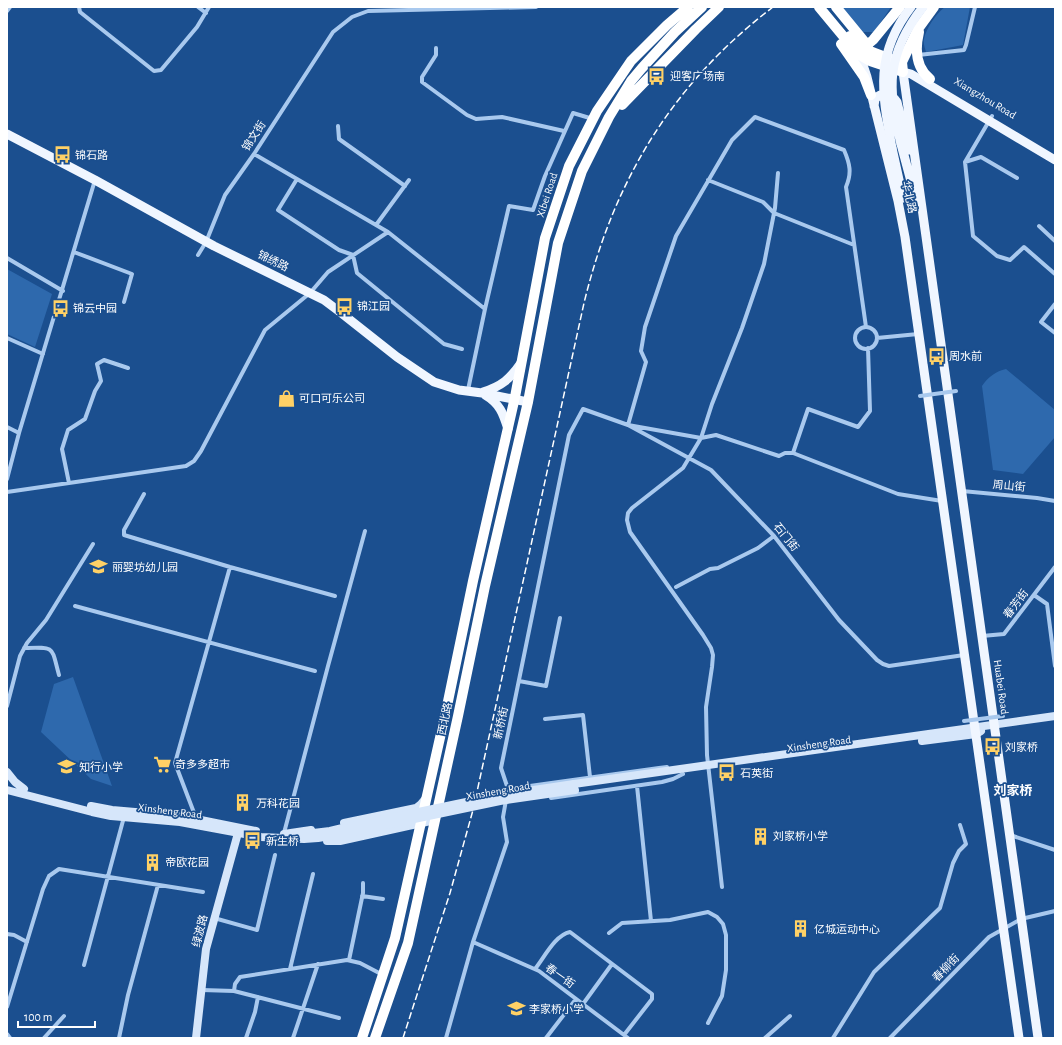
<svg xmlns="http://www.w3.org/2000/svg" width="1062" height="1045" font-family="'Alegreya Sans','Noto Sans SC',sans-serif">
<rect width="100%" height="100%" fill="#1b4f8f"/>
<path fill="#2e69ad" d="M 840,7 L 891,7 L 874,32 L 860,32 Z
M 945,7 L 970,7 L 963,45 L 926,52 C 925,48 923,43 924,39 C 926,29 936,13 945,7 Z
M 7,269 L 52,294 L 35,347 L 7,334 Z
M 1006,369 L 1055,410 L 1055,437 L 1023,474 L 993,470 L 982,386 C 988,377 996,371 1006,369 Z
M 73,677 L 112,786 L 91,779 L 41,732 L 54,684 Z"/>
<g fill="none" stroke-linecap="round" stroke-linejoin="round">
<path stroke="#a9c9ee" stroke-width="4" d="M 79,7 L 80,12 L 154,71 L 161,70 L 197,27 L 209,7
M 198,7 L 206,13
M 7,11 L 10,7
M 436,48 L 436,55 L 422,77 L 422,82 L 467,115 L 476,119 L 502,117 L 564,131
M 918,55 L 964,50 L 966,45 L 975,7
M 992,116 L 965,162 L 973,236 L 997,256 L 1010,260 L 1024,247 L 1055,274
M 338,126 L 339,139 L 405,186
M 254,154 L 388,232 L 485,309
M 965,162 L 981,157 L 1017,178
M 297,179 L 278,210 L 339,250 L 353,255 L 357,273 L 444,344 L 462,349
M 708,180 L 763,202 L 774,213 L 854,245
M 376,225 L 409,180
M 1039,226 L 1055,241
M 74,252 L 132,274 L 124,302
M 198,255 L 206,242 L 225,195 L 254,154 L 333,32 L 352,17 L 368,11 L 536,7
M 7,258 L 63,291
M 1055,304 L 1041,322 L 1055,333
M 866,327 L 846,187 C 852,173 850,164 844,150 L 755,117 L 732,140 L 676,236 L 645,327 L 641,351 L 646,362 L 628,425 L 701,438 L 716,435 L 779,456 L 785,453 L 793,453 L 898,494 L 942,501
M855 338a11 11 0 1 1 22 0a11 11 0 1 1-22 0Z
M 7,338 L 43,354
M 877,338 L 918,334
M 468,390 L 485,309 L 509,206 L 533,210 L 545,176 L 573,113 L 593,119
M 7,427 L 19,433
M 793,453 L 808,409 L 858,427 L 870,411 L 868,348
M 7,479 L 19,433 L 95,180
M 69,483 L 62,449 L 68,430 L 85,419 L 95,391 L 101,381 L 97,364 L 104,360 L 128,368
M 962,491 L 1037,498 L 1055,501
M 7,492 L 186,466 L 194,461 L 201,451 L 265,330 L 310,293 L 328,272 L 388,232
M 144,494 L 124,530 L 124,535 L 230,567 L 335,596
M 676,587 L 710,569 L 718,568 L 758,548 L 774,536
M 1034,595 L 1047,604 L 1055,666
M 75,606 L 315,671
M 982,636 L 1004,634 L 1055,567
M 24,648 C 56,647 51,646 59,675
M 519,681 L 546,686 L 560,618
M 7,706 L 20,656 L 27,643 L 46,620 L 93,544
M 545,719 L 583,715 L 590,777
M 637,786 L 651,921
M 508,789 L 659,768 L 667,767
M 551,798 L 662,782 L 673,779 L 683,774
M 196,818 L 175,763 L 230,567
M 284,833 L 328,666 L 365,531
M 1010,835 L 1055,850
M 722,887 L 707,755 L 706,707 L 712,667 L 713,655 L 711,648 L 703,635 L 630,532 L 627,520 L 628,513 L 632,508 L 683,468 L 701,438 L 712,404 L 742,328 L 764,264 L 775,208 L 778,173
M 362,896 L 383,899
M 214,918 L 257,930 L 275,855
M 609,933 L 622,923 L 670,920 L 708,912 L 717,917 L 723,924 L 726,935 L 726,970 L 722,996 L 708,1023
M 7,934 L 14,935 L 27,942
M 473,942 L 539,971 L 628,1038
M 349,960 L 363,893 L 363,883
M 84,965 L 124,817
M 290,969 L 313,874
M 535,969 C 544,958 555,935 570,932 L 652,994 L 652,999 L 624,1035
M 202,990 L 234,991 L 339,1018
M 234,991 L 235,984 L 240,977 L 347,960 L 360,963 L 383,975
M 583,1004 L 612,964
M 7,1007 L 43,889 L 49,876 L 59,869 L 203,892
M 7,1034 L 10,1038
M 44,1038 L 64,1016
M 119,1038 L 128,995 L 158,885
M 246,1038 L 255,1012 L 258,997
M 293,1038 L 318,964
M 446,1038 L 473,942 L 507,842 L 503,817 L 508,789 L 501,768 L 569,435 L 583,409 L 628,425 L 711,470 L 774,536 L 839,620 L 877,660 L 883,664 L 889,666 L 964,655
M 546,1038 L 576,999
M 765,1038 L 790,1016
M 833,1038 L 874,972 L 940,908 L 953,863 L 959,851 L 966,844 L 960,825
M 890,1038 L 989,937 L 1021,919 L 1055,911"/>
<path stroke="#d6e6fa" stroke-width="8" d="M 922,741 L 976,734 L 981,731
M 7,772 L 15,782 L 24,789
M 574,784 L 1055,716
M 7,790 L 92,812 L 111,816 L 180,822 L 261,837 L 304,839 L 318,838 L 352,832
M 91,806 L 112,810 L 181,816 L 256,831
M 344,823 L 416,808 L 421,804 L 426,798
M 284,834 L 311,830
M 305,834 L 330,831 L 351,826
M 327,841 L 340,841 L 435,820
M 196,1038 L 206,949 L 238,833"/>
<path stroke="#f0f6ff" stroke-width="9" d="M 854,51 L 863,65 L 867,77 L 898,201 L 905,237 L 1019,1038
M 874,106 L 875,99 C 882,91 891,93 897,102 L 909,150
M 7,134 L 95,180 L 214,246 L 324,300 L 340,312 L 397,357 L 434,382 L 459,390 L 482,393 L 528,402
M 901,144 L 916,200
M 892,148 L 903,198
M 483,392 C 502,386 510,379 521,363
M 485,395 C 500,404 503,413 508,429
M 1038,1038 L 903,72 L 911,74 L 1055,160"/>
<path stroke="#fff" stroke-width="10" d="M 819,7 L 858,54 L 870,61 L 903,72 L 902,62
M 836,7 L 868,46
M 919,32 C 915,49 915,67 930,79
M 850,36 C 861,50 878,54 894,60
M 841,44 L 864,77 L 871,95
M 862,45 L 867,45 L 873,40 L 900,7
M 902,62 L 918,29 L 934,7
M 622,105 L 696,29 L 719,7
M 362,1038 L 395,938 L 446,711 L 473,581 L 515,397 L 545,238 L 569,166 L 597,111 L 631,61 L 667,25 L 688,7
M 375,1038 L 408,943 L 458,716 L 485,586 L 528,402 L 558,243 L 582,171 L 609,117 L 631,81 L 642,68 L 675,32 L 702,7"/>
<path stroke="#fff" stroke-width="1.5" stroke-dasharray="7 3" stroke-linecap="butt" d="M 403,1038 L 450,893 L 473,810 L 584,303 C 614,180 672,84 773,7"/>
<path stroke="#a9c9ee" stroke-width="4" d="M 920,396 L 956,391
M 964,721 L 1003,716"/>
<path stroke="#d6e6fa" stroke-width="8" d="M 351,826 L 500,795 L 574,784
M 352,832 L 500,801 L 575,790"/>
<path stroke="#f0f6ff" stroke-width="9" d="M 901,144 C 887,89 886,54 923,7
M 892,148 C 882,93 874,55 911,7"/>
</g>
<defs>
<symbol id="bus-bare" viewBox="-9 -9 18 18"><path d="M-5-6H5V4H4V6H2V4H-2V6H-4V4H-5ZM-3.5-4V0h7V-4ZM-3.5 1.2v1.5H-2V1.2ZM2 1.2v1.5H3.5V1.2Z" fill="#ffd166" stroke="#1b4f8f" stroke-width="2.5" paint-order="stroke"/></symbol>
<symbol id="shop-bare" viewBox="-9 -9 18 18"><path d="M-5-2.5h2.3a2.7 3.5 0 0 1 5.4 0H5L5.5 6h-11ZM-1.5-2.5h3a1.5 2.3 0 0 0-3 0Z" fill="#ffd166" stroke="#1b4f8f" stroke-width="2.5" paint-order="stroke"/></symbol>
<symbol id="school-bare" viewBox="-9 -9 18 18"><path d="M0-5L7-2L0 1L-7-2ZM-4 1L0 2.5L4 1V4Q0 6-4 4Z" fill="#ffd166" stroke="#1b4f8f" stroke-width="2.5" paint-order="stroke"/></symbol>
<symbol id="supermarket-bare" viewBox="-9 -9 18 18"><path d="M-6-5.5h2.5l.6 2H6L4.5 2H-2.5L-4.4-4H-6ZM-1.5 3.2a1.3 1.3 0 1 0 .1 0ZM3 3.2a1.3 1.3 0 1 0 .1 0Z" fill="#ffd166" stroke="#1b4f8f" stroke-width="2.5" paint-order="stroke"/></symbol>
<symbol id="building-bare" viewBox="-9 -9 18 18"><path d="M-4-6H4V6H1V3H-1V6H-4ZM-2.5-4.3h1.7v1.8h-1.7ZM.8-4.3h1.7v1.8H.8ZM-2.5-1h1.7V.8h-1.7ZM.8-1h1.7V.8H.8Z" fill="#ffd166" stroke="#1b4f8f" stroke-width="2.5" paint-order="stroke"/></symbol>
</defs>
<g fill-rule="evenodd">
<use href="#bus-bare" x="644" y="64" width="25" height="25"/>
<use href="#bus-bare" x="50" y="142" width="25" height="25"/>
<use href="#bus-bare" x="332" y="294" width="25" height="25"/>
<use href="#bus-bare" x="48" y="296" width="25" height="25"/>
<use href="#bus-bare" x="924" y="344" width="25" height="25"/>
<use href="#shop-bare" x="274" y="386" width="25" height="25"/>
<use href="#school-bare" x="86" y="554" width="25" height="25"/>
<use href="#bus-bare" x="980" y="734" width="25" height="25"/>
<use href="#supermarket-bare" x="150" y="752" width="25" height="25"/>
<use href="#school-bare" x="54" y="754" width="25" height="25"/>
<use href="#bus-bare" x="714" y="760" width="25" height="25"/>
<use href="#building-bare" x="230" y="790" width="25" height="25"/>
<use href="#building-bare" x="748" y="824" width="25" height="25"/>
<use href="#bus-bare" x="240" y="828" width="25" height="25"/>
<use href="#building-bare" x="140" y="850" width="25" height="25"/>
<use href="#building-bare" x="788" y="916" width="25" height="25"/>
<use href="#school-bare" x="504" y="996" width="25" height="25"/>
</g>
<g text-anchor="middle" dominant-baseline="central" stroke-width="3.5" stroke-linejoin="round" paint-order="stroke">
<g font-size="11" fill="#fff" stroke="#1b4f8f" text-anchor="start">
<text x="670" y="76">迎客广场南</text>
<text x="75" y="155">锦石路</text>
<text x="357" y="306">锦江园</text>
<text x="73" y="308">锦云中园</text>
<text x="949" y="356">周水前</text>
<text x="299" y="398">可口可乐公司</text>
<text x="112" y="567">丽婴坊幼儿园</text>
<text x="1005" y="747">刘家桥</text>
<text x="175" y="764">奇多多超市</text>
<text x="79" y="767">知行小学</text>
<text x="740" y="773">石英街</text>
<text x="256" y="803">万科花园</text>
<text x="773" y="836">刘家桥小学</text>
<text x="266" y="841">新生桥</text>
<text x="165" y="862">帝欧花园</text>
<text x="814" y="929">亿城运动中心</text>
<text x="529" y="1009">李家桥小学</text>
</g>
<g font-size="11" fill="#fff" stroke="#1b4f8f">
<text transform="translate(985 98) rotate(31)">Xiangzhou Road</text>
<text transform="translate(254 136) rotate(-57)">锦文街</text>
<text transform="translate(547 195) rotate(-72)">Xibei Road</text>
<text transform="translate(909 197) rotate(77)">华北路</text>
<text transform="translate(273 261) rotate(26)">锦绣路</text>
<text transform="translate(1009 486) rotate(5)">周山街</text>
<text transform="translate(786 537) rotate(51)">石门街</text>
<text transform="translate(1016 604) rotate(-53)">春芳街</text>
<text transform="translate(1001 687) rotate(82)">Huabei Road</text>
<text transform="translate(445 719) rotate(-78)">西北路</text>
<text transform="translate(501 723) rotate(-78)">新桥街</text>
<text transform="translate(819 744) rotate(-8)">Xinsheng Road</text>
<text transform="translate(498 791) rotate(-10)">Xinsheng Road</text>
<text transform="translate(170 811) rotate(7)">Xinsheng Road</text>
<text transform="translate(200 931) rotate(-76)">绿波路</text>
<text transform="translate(946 968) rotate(-46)">春柳街</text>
<text transform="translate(560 976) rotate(36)">春一街</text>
</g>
<g font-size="13" font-weight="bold" fill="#fff" stroke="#1b4f8f">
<text x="1013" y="791">刘家桥</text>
</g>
</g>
<rect width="1062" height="1045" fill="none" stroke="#ffffff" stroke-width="16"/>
<path d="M18 1021v6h77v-6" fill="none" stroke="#ffffff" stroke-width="2"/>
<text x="24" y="1021" font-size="12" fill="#ffffff" stroke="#1b4f8f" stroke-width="3" paint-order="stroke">100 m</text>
</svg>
